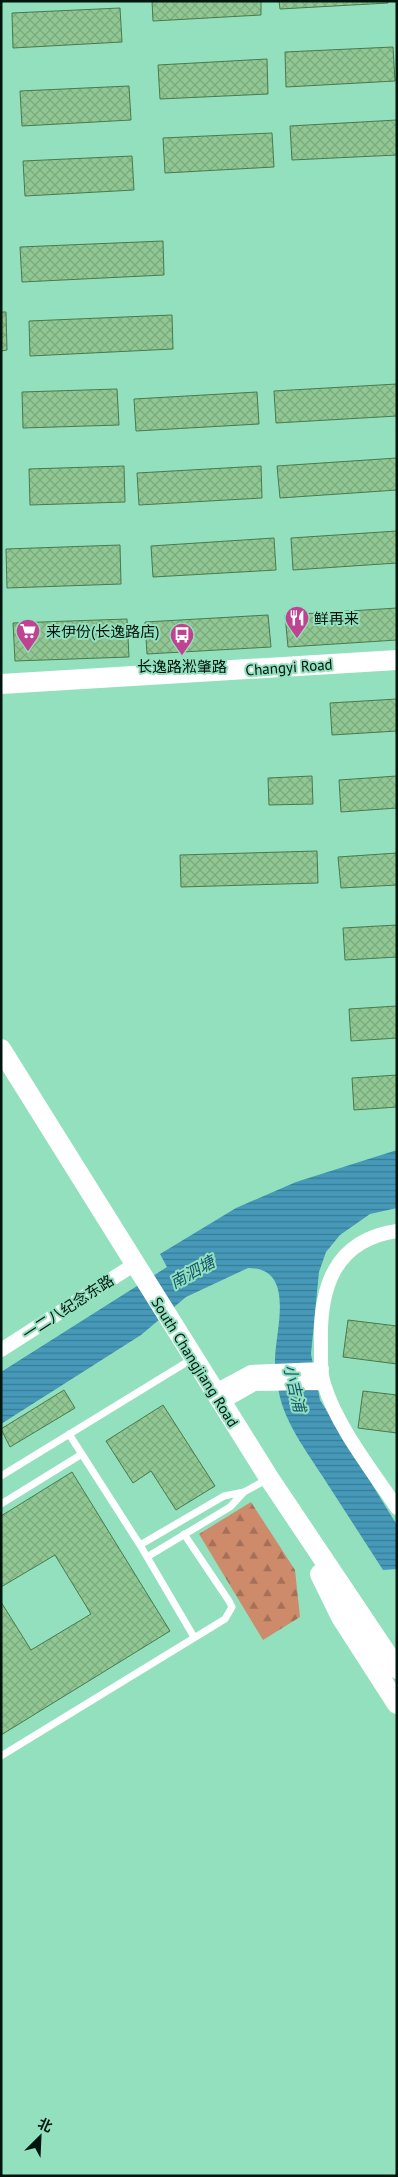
<svg xmlns="http://www.w3.org/2000/svg" width="398" height="2177" font-family="'PT Sans','Noto Sans SC',sans-serif">
<defs>
<pattern id="forest-firs" width="22" height="20" patternUnits="userSpaceOnUse" patternTransform="scale(1.25)"><rect width="22" height="20" fill="#ce8b6c"/><path d="M5 1l3.5 6h-7zM16 11l3.5 6h-7z" fill="#a57057"/></pattern>
<pattern id="water-rules" width="6" height="5" patternUnits="userSpaceOnUse" patternTransform="scale(1.25)"><rect width="6" height="5" fill="#4699b9"/><path d="M0 2.5h6" fill="none" stroke="#387c95"/></pattern>
<pattern id="building-cross-hatch" width="8" height="8" patternUnits="userSpaceOnUse" patternTransform="scale(1.25)"><rect width="8" height="8" fill="#90c793"/><path d="M0 0l8 8M0 8l8-8" fill="none" stroke="#7aaa7e"/></pattern>
</defs>
<rect width="100%" height="100%" fill="#93e0bf"/>
<path fill="url(#forest-firs)" d="M 251,1502 L 295,1570 L 300,1617 L 263,1640 L 199,1534 Z"/>
<path fill="url(#water-rules)" d="M 397,1150 L 397,1208 L 370,1214 L 340,1235 L 326,1252 L 319,1272 L 311,1354 L 320,1400 L 397,1525 L 397,1569 L 383,1570 C 363,1539 343,1508 323,1477 C 307,1452 285,1423 279,1393 C 278,1383 275,1372 275,1363 C 274,1333 298,1268 248,1268 L 186,1297 L 141,1335 L 1,1424 L 1,1372 L 167,1267 L 160,1254 L 236,1208 L 296,1182 Z"/>
<path fill="url(#building-cross-hatch)" stroke="#487a4c" d="M 152,1 L 261,1 L 261,15 L 153,21 Z
M 279,1 L 388,1 L 388,3 L 280,9 Z
M 120,8 L 122,42 L 13,48 L 12,13 Z
M 393,47 L 395,81 L 286,87 L 285,52 Z
M 267,59 L 268,94 L 160,99 L 158,65 Z
M 129,86 L 131,120 L 22,126 L 20,91 Z
M 397,120 L 397,155 L 292,160 L 290,126 Z
M 272,133 L 274,167 L 165,173 L 163,138 Z
M 132,156 L 134,190 L 25,196 L 23,161 Z
M 163,241 L 164,275 L 22,282 L 20,247 Z
M 1,312 L 6,312 L 7,350 L 1,351 Z
M 172,315 L 173,349 L 30,356 L 29,321 Z
M 397,384 L 397,416 L 276,423 L 274,391 Z
M 117,389 L 119,425 L 23,428 L 22,392 Z
M 257,392 L 259,424 L 136,431 L 134,399 Z
M 397,458 L 397,490 L 280,498 L 277,466 Z
M 124,466 L 125,502 L 30,505 L 29,469 Z
M 261,466 L 262,498 L 139,505 L 137,473 Z
M 397,531 L 397,563 L 293,570 L 291,538 Z
M 274,538 L 276,570 L 153,577 L 151,546 Z
M 120,545 L 121,584 L 7,588 L 6,549 Z
M 397,608 L 397,640 L 288,647 L 285,615 Z
M 268,615 L 271,647 L 147,654 L 145,622 Z
M 127,619 L 129,657 L 15,661 L 13,623 Z
M 397,699 L 397,731 L 332,735 L 330,703 Z
M 312,776 L 313,804 L 269,805 L 268,778 Z
M 397,776 L 397,808 L 341,812 L 339,780 Z
M 317,851 L 318,883 L 181,887 L 180,855 Z
M 397,853 L 397,885 L 341,888 L 338,857 Z
M 397,925 L 397,957 L 345,960 L 343,928 Z
M 397,1006 L 397,1038 L 351,1041 L 349,1009 Z
M 397,1075 L 397,1107 L 354,1110 L 352,1078 Z
M 348,1320 L 397,1326 L 397,1364 L 343,1357 Z
M 64,1390 L 75,1408 L 10,1447 L 1,1429 Z
M 363,1391 L 397,1395 L 397,1433 L 358,1428 Z
M 163,1405 L 215,1486 L 176,1510 L 151,1471 L 133,1483 L 106,1441 Z
M 72,1472 L 170,1631 L 1,1735 L 1,1602 L 31,1650 L 91,1614 L 55,1555 L 1,1587 L 1,1516 Z"/>
<g fill="none" stroke-linecap="round" stroke-linejoin="round">
<path stroke="#fff" stroke-width="7" d="M 69,1434 L 140,1545 L 194,1637
M 1,1476 L 192,1359
M 1,1504 L 82,1454
M 140,1545 L 224,1496 L 244,1492 L 268,1479
M 147,1557 L 230,1507 L 244,1492
M 1,1756 L 225,1619 L 232,1607 L 229,1601 L 184,1534"/>
<path stroke="#fff" stroke-width="14" d="M 397,1231 C 333,1240 319,1290 321,1346 C 321,1358 320,1372 324,1384 C 337,1427 372,1470 397,1508
M 1,1350 L 135,1264
M 214,1392 L 251,1372 L 322,1369
M 221,1403 L 254,1384 L 324,1383"/>
<path stroke="#fff" stroke-width="20" d="M 1,684 L 397,660
M 1,1049 L 269,1478 L 397,1669
M 320,1574 L 341,1617 L 397,1704"/>
</g>
<defs>
<symbol id="restaurant-pin" viewBox="-11 -11 22 30"><path d="M0 17L-7.5 6A9.5 9.5 0 1 1 7.5 6Z" fill="#c04391" stroke="#93e0bf"/><path d="M-5-6h1v4h1v-4h1v4h1v-4h1v5L-1.5 .5V6h-2V.5L-5-1ZM5-6V6H3V1.5H1.5Q1.5-4 5-6Z" fill="#fff"/></symbol>
<symbol id="supermarket-pin" viewBox="-11 -11 22 30"><path d="M0 17L-7.5 6A9.5 9.5 0 1 1 7.5 6Z" fill="#c04391" stroke="#93e0bf"/><path d="M-6-5.5h2.5l.6 2H6L4.5 2H-2.5L-4.4-4H-6ZM-1.5 3.2a1.3 1.3 0 1 0 .1 0ZM3 3.2a1.3 1.3 0 1 0 .1 0Z" fill="#fff"/></symbol>
<symbol id="bus-pin" viewBox="-11 -11 22 30"><path d="M0 17L-7.5 6A9.5 9.5 0 1 1 7.5 6Z" fill="#c04391" stroke="#93e0bf"/><path d="M-5-6H5V4H4V6H2V4H-2V6H-4V4H-5ZM-3.5-4V0h7V-4ZM-3.5 1.2v1.5H-2V1.2ZM2 1.2v1.5H3.5V1.2Z" fill="#fff"/></symbol>
</defs>
<g fill-rule="evenodd">
<use href="#restaurant-pin" x="283" y="604" width="28" height="38"/>
<use href="#supermarket-pin" x="14" y="617" width="28" height="38"/>
<use href="#bus-pin" x="168" y="621" width="28" height="38"/>
</g>
<g text-anchor="middle" dominant-baseline="central" stroke-width="4" stroke-linejoin="round" paint-order="stroke">
<g font-size="15" fill="#00150d" stroke="#93e0bf" text-anchor="start">
<text x="314" y="618">鲜再来</text>
<text x="46" y="631">来伊份(长逸路店)</text>
<text x="182" y="666" text-anchor="middle">长逸路淞肇路</text>
</g>
<g font-size="15" fill="#00150d" stroke="#93e0bf">
<text transform="translate(289 667) rotate(-4)">Changyi Road</text>
<text transform="translate(68 1307) rotate(-33)">一二八纪念东路</text>
<text transform="translate(195 1362) rotate(58)">South Changjiang Road</text>
</g>
<g font-size="16" font-style="italic" fill="#13566d" stroke="#93e0bf">
<text transform="translate(192 1272) rotate(-29)">南泗塘</text>
<text transform="translate(295 1388) rotate(77)">小吉浦</text>
</g>
</g>
<rect width="398" height="2177" fill="none" stroke="#00150d" stroke-width="5"/>
<g transform="translate(40 2137) rotate(24)" stroke="#93e0bf" stroke-width="4" paint-order="stroke">
<path d="M0-4L9 19L0 12L-9 19Z" fill="#00150d"/>
<text y="-8" font-size="14" font-weight="bold" text-anchor="middle" fill="#00150d">北</text>
</g>
</svg>
